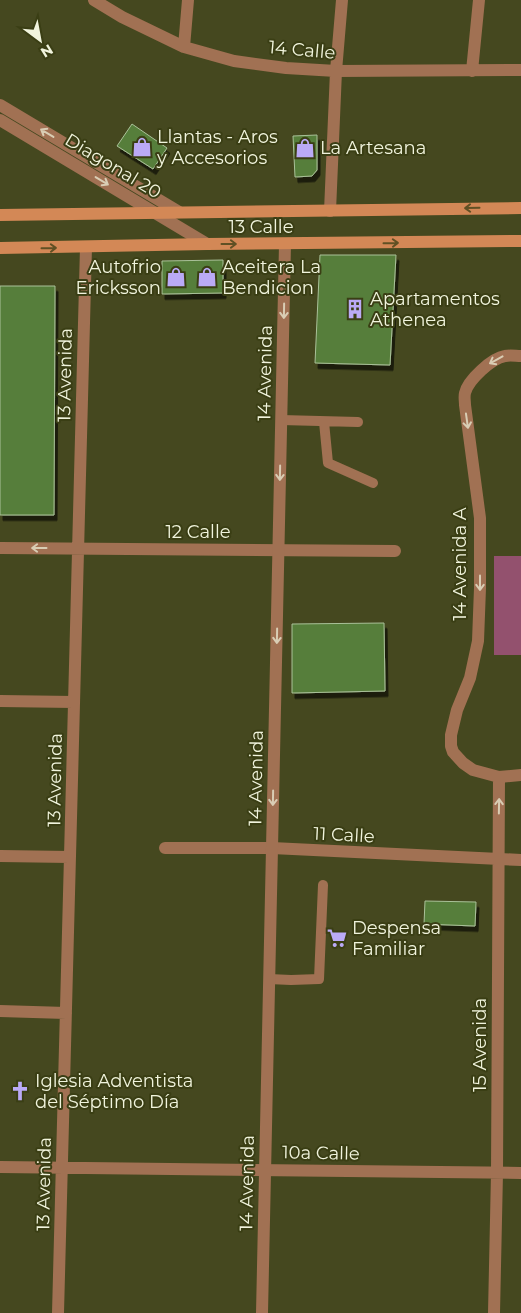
<svg xmlns="http://www.w3.org/2000/svg" width="521" height="1313" font-family="Montserrat,sans-serif">
<defs>
<filter id="shadow"><feDropShadow dx="3" dy="5.5" stdDeviation="0" flood-color="#0009"/></filter>
</defs>
<rect width="100%" height="100%" fill="#45481f"/>
<path fill="#93516e" d="M 494,556 L 521,556 L 521,655 L 494,655 Z"/>
<path fill="#577e3a" stroke="#a9c199" filter="url(#shadow)" d="M 132,124 L 167,148 L 153,169 L 117,146 Z
M 317,135 L 317,170 L 312,176 L 295,177 L 293,136 Z
M 320,255 L 396,255 L 390,365 L 315,363 Z
M 223,260 L 223,293 L 162,294 L 162,261 Z
M 0,286 L 55,286 L 54,515 L 0,515 Z
M 384,623 L 385,691 L 292,693 L 292,624 Z
M 425,901 L 476,902 L 475,926 L 424,924 Z"/>
<g fill="none" stroke-linecap="round" stroke-linejoin="round">
<path stroke="#a17153" stroke-width="10" d="M 281,420 L 358,422
M 324,422 L 328,463 L 373,483
M 269,979 L 291,980 L 319,979 L 323,885"/>
<path stroke="#a17153" stroke-width="12" d="M 94,0 L 122,17 L 184,47 L 234,61 L 286,68 L 336,71 L 521,70
M 184,47 L 188,0
M 472,71 L 479,0
M 330,211 L 336,71 L 342,0
M 521,356 C 516,356 510,355 505,356 C 492,358 468,380 465,393 C 464,397 465,401 465,405 L 480,518 L 480,588 L 478,641 L 470,678 L 457,710 L 451,735 L 451,746 L 453,752 L 463,763 L 473,770 L 499,777 L 521,775
M 0,548 L 395,551
M 0,701 L 74,702
M 165,848 L 272,848 L 521,860
M 0,856 L 70,857
M 0,1011 L 66,1013
M 0,1167 L 521,1173
M 58,1313 L 86,247
M 494,1313 L 497,1173 L 499,777"/>
<path stroke="#a17153" stroke-width="12" d="M 0,105 L 179,212
M 0,120 L 207,244
M 262,1313 L 285,244"/>
<path stroke="#d38856" stroke-width="12" d="M 0,215 L 521,208
M 0,248 L 207,244 L 521,241"/>
</g>
<defs><path id="oneway-shaft" d="M-6 0H5M1.5-3L5.5 0L1.5 3" fill="none" stroke-width="1.6" stroke-linecap="round" stroke-linejoin="round" transform="scale(1.25)"/></defs>
<g stroke="#d9cdb4">
<use href="#oneway-shaft" transform="translate(47 133) rotate(-149)"/>
<use href="#oneway-shaft" transform="translate(102 181) rotate(31)"/>
<use href="#oneway-shaft" transform="translate(284 311) rotate(91)"/>
<use href="#oneway-shaft" transform="translate(496 360) rotate(151)"/>
<use href="#oneway-shaft" transform="translate(467 421) rotate(82)"/>
<use href="#oneway-shaft" transform="translate(280 473) rotate(91)"/>
<use href="#oneway-shaft" transform="translate(39 548) rotate(-180)"/>
<use href="#oneway-shaft" transform="translate(480 583) rotate(90)"/>
<use href="#oneway-shaft" transform="translate(277 636) rotate(91)"/>
<use href="#oneway-shaft" transform="translate(273 798) rotate(91)"/>
<use href="#oneway-shaft" transform="translate(499 806) rotate(-89)"/>
</g>
<g stroke="#605024">
<use href="#oneway-shaft" transform="translate(472 208) rotate(179)"/>
<use href="#oneway-shaft" transform="translate(391 243) rotate(-1)"/>
<use href="#oneway-shaft" transform="translate(229 244)"/>
<use href="#oneway-shaft" transform="translate(49 248) rotate(-1)"/>
</g>
<defs>
<symbol id="shop-bare" viewBox="-9 -9 18 18"><path d="M-5-2.5h2.3a2.7 3.5 0 0 1 5.4 0H5L5.5 6h-11ZM-1.5-2.5h3a1.5 2.3 0 0 0-3 0Z" fill="#baaaf6" stroke="#3a3e14" stroke-width="2.5" paint-order="stroke"/></symbol>
<symbol id="building-bare" viewBox="-9 -9 18 18"><path d="M-4-6H4V6H1V3H-1V6H-4ZM-2.5-4.3h1.7v1.8h-1.7ZM.8-4.3h1.7v1.8H.8ZM-2.5-1h1.7V.8h-1.7ZM.8-1h1.7V.8H.8Z" fill="#baaaf6" stroke="#3a3e14" stroke-width="2.5" paint-order="stroke"/></symbol>
<symbol id="supermarket-bare" viewBox="-9 -9 18 18"><path d="M-6-5.5h2.5l.6 2H6L4.5 2H-2.5L-4.4-4H-6ZM-1.5 3.2a1.3 1.3 0 1 0 .1 0ZM3 3.2a1.3 1.3 0 1 0 .1 0Z" fill="#baaaf6" stroke="#3a3e14" stroke-width="2.5" paint-order="stroke"/></symbol>
<symbol id="church-bare" viewBox="-9 -9 18 18"><path d="M-1.2-6h2.4v3.5h3.3v2.4h-3.3V6h-2.4V-.1h-3.3v-2.4h3.3Z" fill="#baaaf6" stroke="#3a3e14" stroke-width="2.5" paint-order="stroke"/></symbol>
</defs>
<g fill-rule="evenodd">
<use href="#shop-bare" x="128" y="133" width="28" height="28"/>
<use href="#shop-bare" x="291" y="134" width="28" height="28"/>
<use href="#shop-bare" x="162" y="263" width="28" height="28"/>
<use href="#shop-bare" x="193" y="263" width="28" height="28"/>
<use href="#building-bare" x="341" y="295" width="28" height="28"/>
<use href="#supermarket-bare" x="323" y="924" width="28" height="28"/>
<use href="#church-bare" x="6" y="1077" width="28" height="28"/>
</g>
<g text-anchor="middle" dominant-baseline="central" stroke-width="4" stroke-linejoin="round" paint-order="stroke">
<g font-size="18" fill="#f1f4dd" stroke="#3a3e14">
<text transform="translate(302 50) rotate(5)">14 Calle</text>
<text transform="translate(113 166) rotate(31)">Diagonal 20</text>
<text x="261" y="227">13 Calle</text>
<text transform="translate(265 373) rotate(-89)">14 Avenida</text>
<text transform="translate(65 375) rotate(-89)">13 Avenida</text>
<text x="198" y="532">12 Calle</text>
<text transform="translate(460 564) rotate(-90)">14 Avenida A</text>
<text transform="translate(256 778) rotate(-89)">14 Avenida</text>
<text transform="translate(55 780) rotate(-89)">13 Avenida</text>
<text transform="translate(344 835) rotate(3)">11 Calle</text>
<text transform="translate(480 1045) rotate(-90)">15 Avenida</text>
<text transform="translate(321 1153) rotate(1)">10a Calle</text>
<text transform="translate(247 1183) rotate(-89)">14 Avenida</text>
<text transform="translate(44 1184) rotate(-89)">13 Avenida</text>
</g>
<g font-size="18" fill="#f1f4dd" stroke="#3a3e14" text-anchor="start">
<text x="157" y="137">Llantas - Aros<tspan x="157" dy="21">y Accesorios</tspan></text>
<text x="320" y="148">La Artesana</text>
<text x="161" y="267" text-anchor="end">Autofrio<tspan x="161" dy="21">Ericksson</tspan></text>
<text x="222" y="267">Aceitera La<tspan x="222" dy="21">Bendicion</tspan></text>
<text x="370" y="299">Apartamentos<tspan x="370" dy="21">Athenea</tspan></text>
<text x="352" y="928">Despensa<tspan x="352" dy="21">Familiar</tspan></text>
<text x="35" y="1081">Iglesia Adventista<tspan x="35" dy="21">del Séptimo Día</tspan></text>
</g>
</g>
<g transform="translate(40 40) rotate(148)" stroke="#3a3e14" stroke-width="4" paint-order="stroke">
<path d="M0-4L9 19L0 12L-9 19Z" fill="#f1f4dd"/>
<text y="-8" font-size="14" font-weight="bold" text-anchor="middle" fill="#f1f4dd">N</text>
</g>
</svg>
